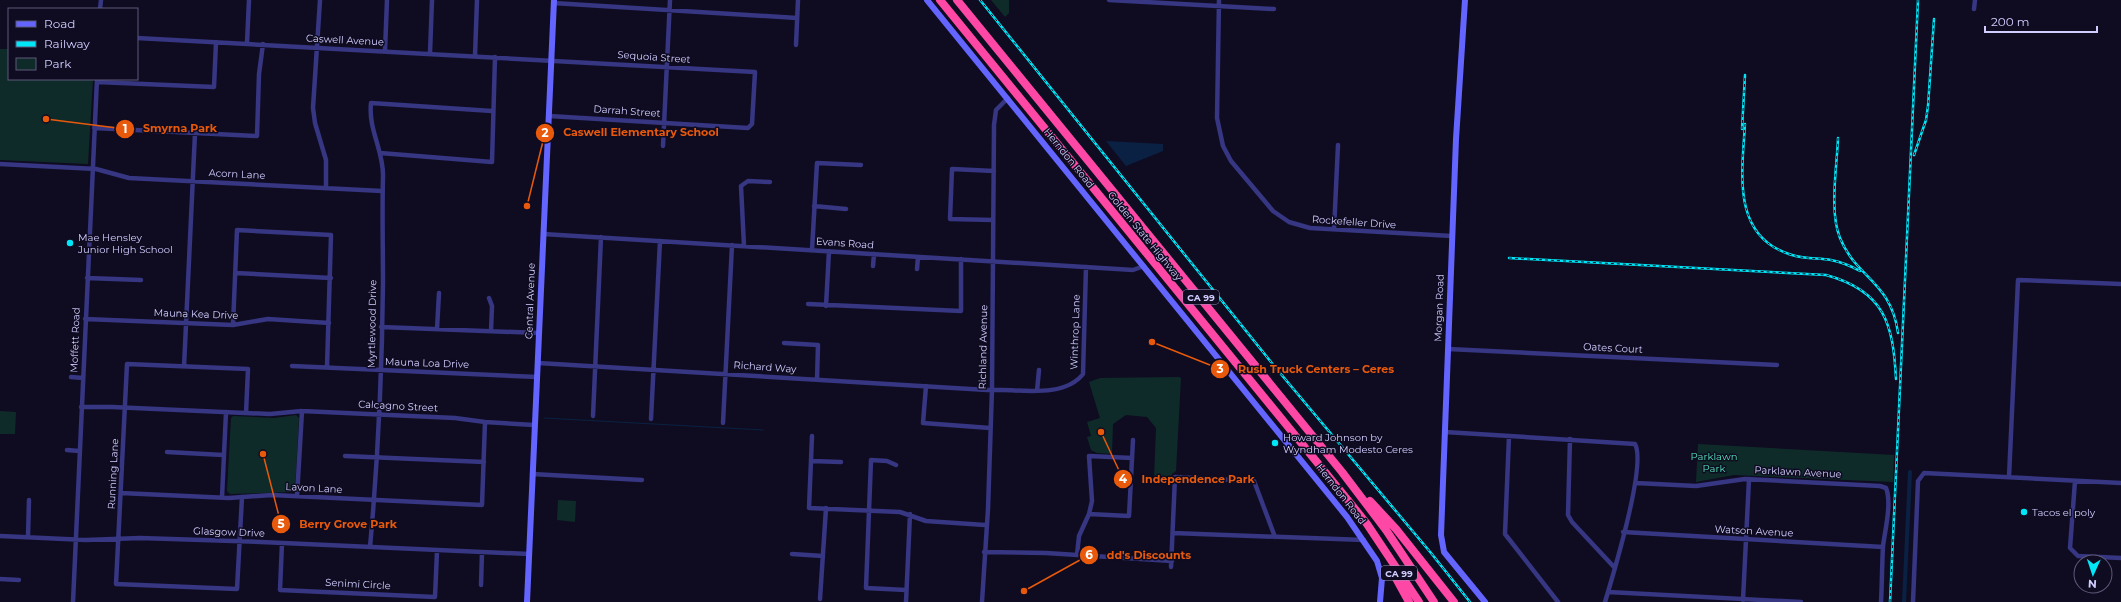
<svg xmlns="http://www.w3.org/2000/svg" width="2121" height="602" font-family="Montserrat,sans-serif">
<rect width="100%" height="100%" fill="#0f0c21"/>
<path fill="#0f2b29" d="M 991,0 L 1009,0 L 1009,13 L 1005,17 Z
M 0,49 L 9,49 L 9,79 L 93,79 L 88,164 L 0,160 Z
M 1179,377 L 1181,378 L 1176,471 L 1172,474 L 1171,479 L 1154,478 L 1156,428 L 1147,417 L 1126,415 L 1113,424 L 1112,454 L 1097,453 L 1091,450 L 1087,437 L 1091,436 L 1087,422 L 1100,418 L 1089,382 L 1100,378 Z
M 0,411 L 16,412 L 15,434 L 0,434 Z
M 296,415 L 299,418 L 295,489 L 292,492 L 230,494 L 227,491 L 231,418 L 233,416 L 274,418 Z
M 1698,444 L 1894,455 L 1893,482 L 1734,475 L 1696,482 Z
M 558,500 L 576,501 L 575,522 L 557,520 Z"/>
<path fill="#0a2143" d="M 1106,141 L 1163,144 L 1163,151 L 1126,166 Z"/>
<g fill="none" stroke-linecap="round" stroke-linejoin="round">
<path stroke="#0a2143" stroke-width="1" d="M 544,418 L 763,430"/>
<path stroke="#0a2143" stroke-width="4" d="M 1904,602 L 1910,472"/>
<path stroke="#363682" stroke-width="4.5" d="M 320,0 L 313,108 L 315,123 L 326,160 L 326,188
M 1109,0 L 1274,9
M 1219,0 L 1217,118 L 1223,146 L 1231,161 L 1273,211 L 1289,222 L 1310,228 L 1452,236
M 553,3 L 797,18
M 100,9 L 101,0
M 1974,9 L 1975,0
M 137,38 L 755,72 L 752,124 L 748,128 L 549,116
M 247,43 L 249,0
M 796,45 L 798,0
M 385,51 L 387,0
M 430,53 L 432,0
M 475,56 L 477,0
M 97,82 L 214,87 L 216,42
M 94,128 L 257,136 L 259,74 L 263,44
M 663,146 L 670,0
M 380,153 L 492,162 L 495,57
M 0,164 L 96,169 L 129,178 L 382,191
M 814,206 L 846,209
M 993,220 L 950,219 L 952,169 L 994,171
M 1334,230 L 1338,145
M 543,234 L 1117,269 L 1133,270 L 1144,266
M 744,246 L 741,186 L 748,181 L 770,182
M 812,250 L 817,163 L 861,165
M 873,266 L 874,254
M 917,269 L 918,257
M 235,273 L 331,278
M 87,278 L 141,280
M 489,298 L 492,306 L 491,331
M 808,304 L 961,311 L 961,259
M 826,306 L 829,251
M 85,319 L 233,325 L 268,319 L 329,323
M 233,325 L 237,230 L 331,235 L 327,367
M 381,327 L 539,333
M 437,329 L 439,293
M 784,343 L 818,345 L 817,380
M 1448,349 L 1777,365
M 538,363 L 987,390 C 1014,388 1063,400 1083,374 L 1086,267
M 292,366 L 537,377
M 184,367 L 195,133
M 71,377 L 83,378
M 926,386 L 923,423 L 990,428
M 1037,391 L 1039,370
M 81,407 L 112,407 L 270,414 L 302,411 L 455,418 L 485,422 L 534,425
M 593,416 L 601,237
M 651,419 L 660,241
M 723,423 L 732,245
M 1445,432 L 1635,444 C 1647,465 1613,575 1605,602
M 812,436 L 809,508 L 900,512 L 926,521 L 985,525
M 1509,436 L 1505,534 L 1558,602
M 1570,439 L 1568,515 L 1572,522 L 1614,567
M 67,450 L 79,451
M 167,452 L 223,455
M 345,456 L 484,462
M 811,461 L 841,462
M 896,465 L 887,461 L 871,460 L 866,588 L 906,590
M 532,474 L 642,480
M 2009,477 L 2018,280 L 2121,284
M 2075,481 L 2070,548 L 2078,556 L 2121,558
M 1636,483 L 1696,486 L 1745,479 L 1880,486 L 1886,488 C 1892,502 1885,531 1883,546 C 1882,565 1882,584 1881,602
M 121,493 L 229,498 L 272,495 L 482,505 L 485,422
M 297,496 L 302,411
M 222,497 L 226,412
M 242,497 L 237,589 L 116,584 L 127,364 L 248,369 L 246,413
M 1089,514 L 1129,516 L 1133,440
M 1623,532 L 1883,547
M 1173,533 L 1364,540
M 0,536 L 86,540 L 140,538 L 261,542 L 529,554
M 28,537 L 29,500
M 282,543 L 280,590 L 435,597 L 437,551
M 370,547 C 378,460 382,371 383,283 C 383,248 382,212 383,177 C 384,151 368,130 371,103 L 492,111
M 984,552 L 1046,553 L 1172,561
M 792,554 L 823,556
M 1077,555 L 1079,536 L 1089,514 L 1092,501 L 1089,456 L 1132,458
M 1171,567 L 1175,477 L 1254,481 L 1275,537
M 0,579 L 19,580
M 481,585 L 482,552
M 1608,592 L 1801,602
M 820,599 L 826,508
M 1743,600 L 1749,479
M 73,602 L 97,79
M 906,602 L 910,514
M 982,602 L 988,509 L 992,389 L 994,125 L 996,110 L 1008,98
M 1913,602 L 1918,481 L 1924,473 L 2121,483"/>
<path stroke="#6465ff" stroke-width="6" d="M 927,0 L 1347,517 L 1377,561 L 1382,578 L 1380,602
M 1465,0 L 1456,139 L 1441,535 L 1444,552 L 1485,602
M 527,602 L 554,0"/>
<path stroke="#ff48a6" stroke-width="8" d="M 940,0 L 1351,504 L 1367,524 L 1419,602
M 957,0 L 1342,472 L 1386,530 L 1434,602
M 1370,501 L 1396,529 L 1454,602
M 1392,571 L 1409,602"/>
<defs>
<path id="rail" d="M 980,0 L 1275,367 L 1431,553 L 1470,602
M 1745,124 C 1742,173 1731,237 1792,255 C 1805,259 1818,258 1831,260 C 1841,262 1851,266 1860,271
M 1742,129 L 1745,75
M 1838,138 C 1837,167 1829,211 1840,238 C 1856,278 1891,281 1898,333
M 1914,155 L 1926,120 L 1928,106 L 1934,19
M 1509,258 L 1826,275 C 1885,291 1893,324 1896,379
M 1890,602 L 1918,0"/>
</defs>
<use href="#rail" stroke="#00e7f8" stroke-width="2.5"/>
<use href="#rail" stroke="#0f0c21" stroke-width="1" stroke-dasharray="3" stroke-linecap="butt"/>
</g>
<g fill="#00e7f8" stroke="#0f0c21" stroke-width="1.5">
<circle cx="70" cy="243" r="4"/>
<circle cx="1275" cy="443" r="4"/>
<circle cx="2024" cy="512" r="4"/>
</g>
<g text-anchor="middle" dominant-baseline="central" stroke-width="3" stroke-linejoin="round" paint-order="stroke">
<g fill="#0f0c21" stroke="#9793bc" stroke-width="1">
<rect x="1183" y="290" width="36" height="14" rx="3"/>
<rect x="1381" y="566" width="36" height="14" rx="3"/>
</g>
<g font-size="9" font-weight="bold" fill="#d1cdff">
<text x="1201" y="297">CA 99</text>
<text x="1399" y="573">CA 99</text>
</g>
<g font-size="10" fill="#d1cdff" stroke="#0f0c21">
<text transform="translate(345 40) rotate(3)">Caswell Avenue</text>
<text transform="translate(654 57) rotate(4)">Sequoia Street</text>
<text transform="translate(627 111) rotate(4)">Darrah Street</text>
<text transform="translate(1069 158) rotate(51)">Herndon Road</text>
<text transform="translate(237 174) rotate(3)">Acorn Lane</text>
<text transform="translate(1354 222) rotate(4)">Rockefeller Drive</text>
<text transform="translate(1145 236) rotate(51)">Golden State Highway</text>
<text transform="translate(845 243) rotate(4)">Evans Road</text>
<text transform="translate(530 301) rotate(-88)">Central Avenue</text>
<text transform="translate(1439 308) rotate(-88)">Morgan Road</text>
<text transform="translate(196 314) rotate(2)">Mauna Kea Drive</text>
<text transform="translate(372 324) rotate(-89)">Myrtlewood Drive</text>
<text transform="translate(1075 332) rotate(-88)">Winthrop Lane</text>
<text transform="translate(75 340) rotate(-88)">Moffett Road</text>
<text transform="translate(983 347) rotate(-89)">Richland Avenue</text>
<text transform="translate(1613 348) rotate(3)">Oates Court</text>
<text transform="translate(427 363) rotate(2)">Mauna Loa Drive</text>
<text transform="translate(765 367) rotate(4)">Richard Way</text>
<text transform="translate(398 406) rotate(3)">Calcagno Street</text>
<text transform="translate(1798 472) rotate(3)">Parklawn Avenue</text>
<text transform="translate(113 474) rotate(-87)">Running Lane</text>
<text transform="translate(314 488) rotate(3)">Lavon Lane</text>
<text transform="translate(1341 494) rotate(52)">Herndon Road</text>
<text transform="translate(1754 531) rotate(3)">Watson Avenue</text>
<text transform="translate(229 532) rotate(2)">Glasgow Drive</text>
<text transform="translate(358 584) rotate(3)">Senimi Circle</text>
</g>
<g font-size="10" fill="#d1cdff" stroke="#0f0c21" text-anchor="start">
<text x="78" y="237">Mae Hensley<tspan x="78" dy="12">Junior High School</tspan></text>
<text x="1283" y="437">Howard Johnson by<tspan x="1283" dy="12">Wyndham Modesto Ceres</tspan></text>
<text x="2032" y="512">Tacos el poly</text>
</g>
<g font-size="10" fill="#55e3ba" stroke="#0f0c21">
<text x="1714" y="456">Parklawn<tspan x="1714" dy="12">Park</tspan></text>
</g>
</g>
<path fill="none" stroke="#e8590c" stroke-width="1.5" d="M46 119L125 129M527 206L545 133M1152 342L1220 369M1101 432L1123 479M263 454L281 524M1024 591L1089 555"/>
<g fill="#e8590c" stroke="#0f0c21" stroke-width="1.5">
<circle cx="46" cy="119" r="4"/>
<circle cx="527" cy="206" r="4"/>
<circle cx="1152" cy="342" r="4"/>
<circle cx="1101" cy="432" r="4"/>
<circle cx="263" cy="454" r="4"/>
<circle cx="1024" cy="591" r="4"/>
<circle cx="125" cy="129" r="10"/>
<circle cx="545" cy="133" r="10"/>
<circle cx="1220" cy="369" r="10"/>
<circle cx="1123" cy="479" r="10"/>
<circle cx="281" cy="524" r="10"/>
<circle cx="1089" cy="555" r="10"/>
</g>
<g font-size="12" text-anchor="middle" font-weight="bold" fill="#fff">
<text x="125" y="133">1</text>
<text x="545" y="137">2</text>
<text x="1220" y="373">3</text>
<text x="1123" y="483">4</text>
<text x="281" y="528">5</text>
<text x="1089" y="559">6</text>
</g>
<g font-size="11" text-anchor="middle" font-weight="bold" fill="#e8590c" stroke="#0f0c21" stroke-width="3" stroke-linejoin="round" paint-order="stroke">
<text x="180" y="132">Smyrna Park</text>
<text x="641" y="136">Caswell Elementary School</text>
<text x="1316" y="373">Rush Truck Centers – Ceres</text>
<text x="1198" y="483">Independence Park</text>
<text x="348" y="528">Berry Grove Park</text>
<text x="1149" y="559">dd's Discounts</text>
</g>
<rect x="8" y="8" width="130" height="72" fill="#0f0c21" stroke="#5d597a"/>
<rect x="16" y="21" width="20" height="6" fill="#6465ff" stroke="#5d597a"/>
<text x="44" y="28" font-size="12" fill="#d1cdff">Road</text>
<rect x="16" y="41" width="20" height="6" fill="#00e7f8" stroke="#5d597a"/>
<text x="44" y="48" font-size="12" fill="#d1cdff">Railway</text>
<rect x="16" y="58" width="20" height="12" fill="#0f2b29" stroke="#5d597a"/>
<text x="44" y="68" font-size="12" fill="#d1cdff">Park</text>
<g transform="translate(2093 574) rotate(183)"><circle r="19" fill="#0f0c21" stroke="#5d597a"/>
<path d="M0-3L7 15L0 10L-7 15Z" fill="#00e7f8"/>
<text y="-6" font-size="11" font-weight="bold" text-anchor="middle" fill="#d1cdff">N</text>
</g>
<path d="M1985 26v6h112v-6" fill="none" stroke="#d1cdff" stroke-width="2"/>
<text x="1991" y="26" font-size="12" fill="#d1cdff" stroke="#0f0c21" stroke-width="3" paint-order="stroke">200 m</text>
</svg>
